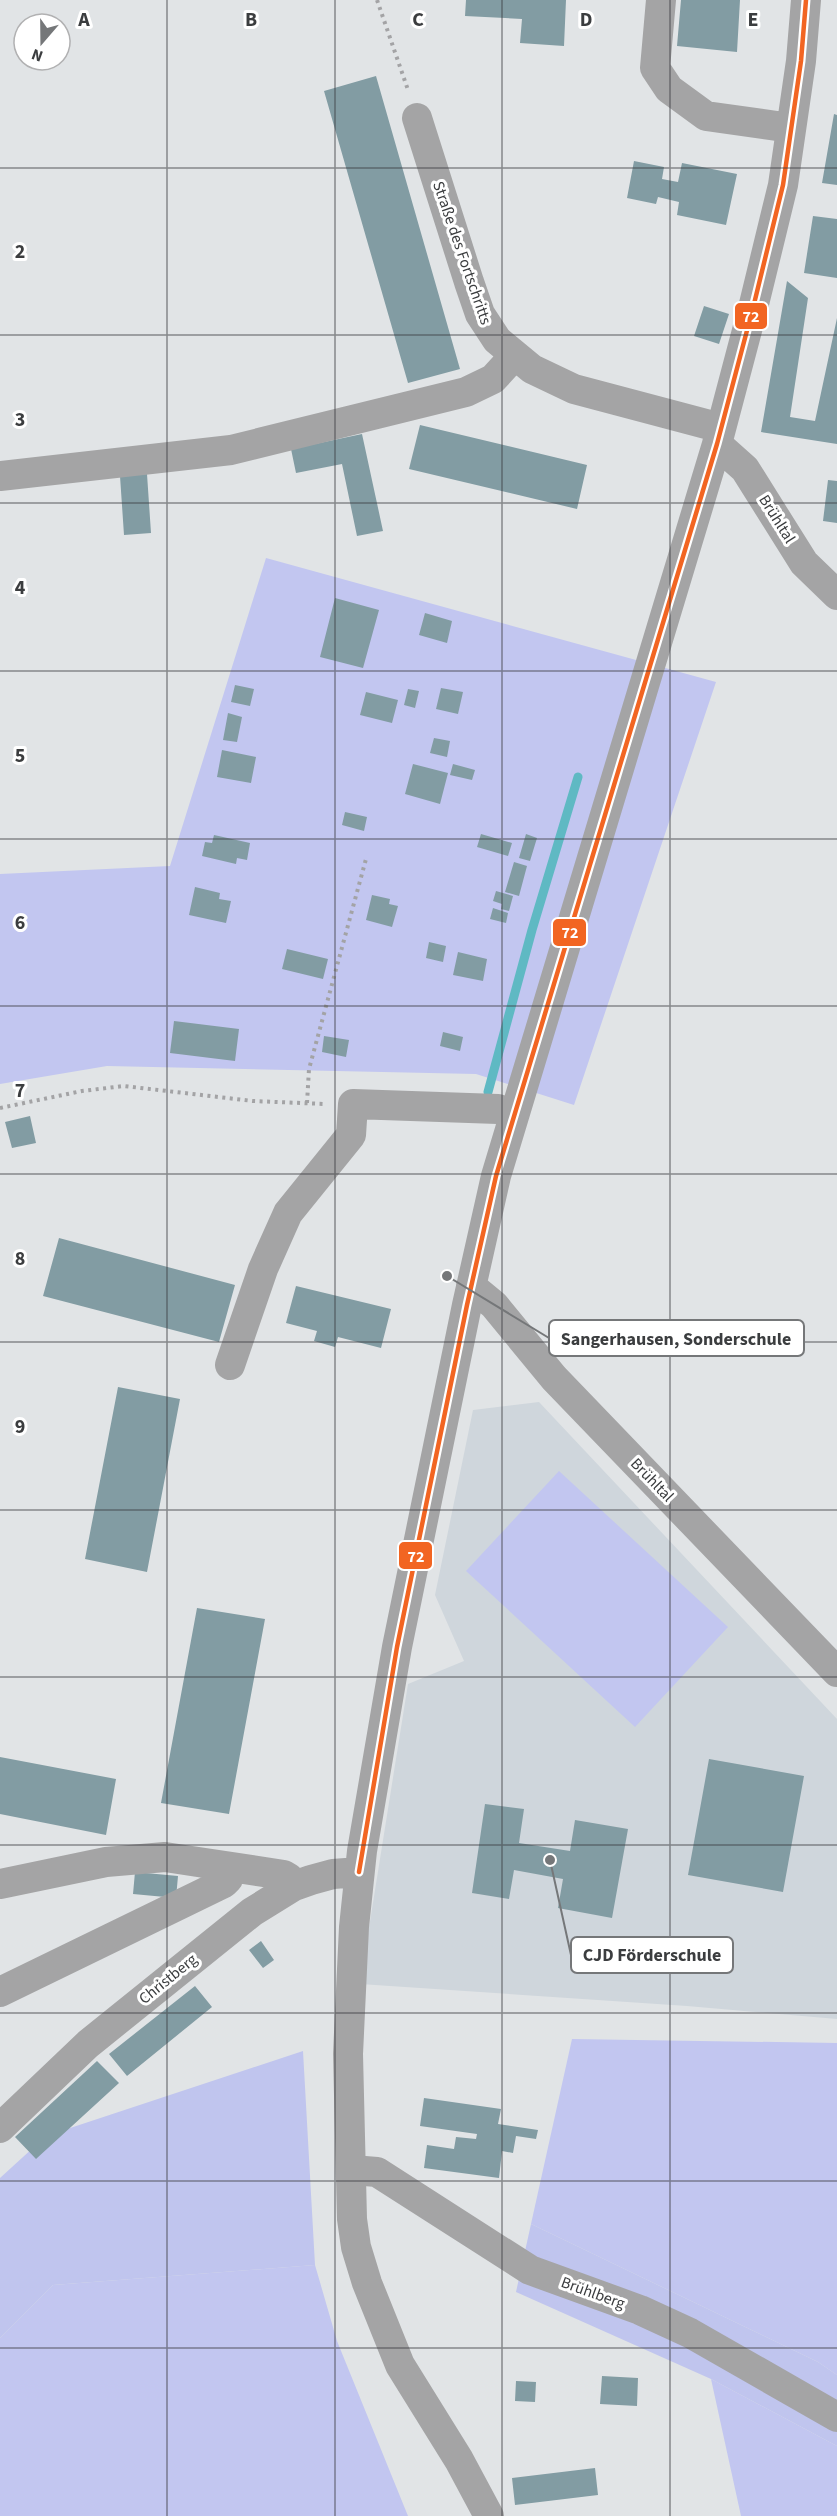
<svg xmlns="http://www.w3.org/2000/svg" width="837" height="2516" font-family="'Source Sans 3',sans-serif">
<rect width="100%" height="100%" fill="#e1e4e6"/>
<path fill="#cfd6dc" d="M 539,1402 L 837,1719 L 837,2019 L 687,2006 L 360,1984 L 408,1684 L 464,1661 L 435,1595 L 473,1410 Z"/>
<path fill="#c2c6f0" d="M 266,558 L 716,682 L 574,1105 L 476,1074 L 107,1066 L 0,1084 L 0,874 L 170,866 Z
M 559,1471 L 728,1627 L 635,1727 L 466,1571 Z
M 572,2039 L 837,2043 L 837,2375 L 818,2362 L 531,2224 Z
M 315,2265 L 337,2341 L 408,2516 L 0,2516 L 0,2338 L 53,2285 Z
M 711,2379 L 837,2446 L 837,2516 L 741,2516 Z"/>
<path fill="#c0c5ee" d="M 303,2051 L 315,2265 L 53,2285 L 0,2338 L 0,2178 L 46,2136 Z
M 531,2224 L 818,2362 L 837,2375 L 837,2446 L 711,2379 L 516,2292 Z"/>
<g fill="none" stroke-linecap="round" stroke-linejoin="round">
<path stroke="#5fb9c3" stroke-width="9" d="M 488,1092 L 532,930 L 578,777"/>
</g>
<path fill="#829ca3" d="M 466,0 L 566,0 L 564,46 L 520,43 L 522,19 L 465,16 Z
M 681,0 L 740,0 L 737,52 L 677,46 Z
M 376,76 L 460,369 L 408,383 L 324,91 Z
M 834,114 L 837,115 L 837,185 L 822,183 Z
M 634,161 L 664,167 L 662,179 L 678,182 L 682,163 L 737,174 L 726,225 L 677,215 L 679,202 L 658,197 L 656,204 L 627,198 Z
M 813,216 L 837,219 L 837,278 L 804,273 Z
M 787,281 L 808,298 L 790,417 L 815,421 L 837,318 L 837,444 L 761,432 Z
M 704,306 L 729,314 L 719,344 L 694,336 Z
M 420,425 L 587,465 L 577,509 L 409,469 Z
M 362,434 L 383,531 L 357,536 L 342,464 L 296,473 L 291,449 Z
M 147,474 L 151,533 L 124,535 L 120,476 Z
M 828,480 L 837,481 L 837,523 L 823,521 Z
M 335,598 L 379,610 L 363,668 L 320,657 Z
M 425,613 L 452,621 L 447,643 L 419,635 Z
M 235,685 L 254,689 L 250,706 L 231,702 Z
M 441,688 L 463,692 L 458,714 L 436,709 Z
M 408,689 L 419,691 L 415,708 L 404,705 Z
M 366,692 L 398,700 L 392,723 L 360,715 Z
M 228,713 L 242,717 L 237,742 L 223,740 Z
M 434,738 L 450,741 L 447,757 L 430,753 Z
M 222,750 L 256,757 L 251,783 L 217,777 Z
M 413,764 L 448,773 L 440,804 L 405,794 Z
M 453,764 L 475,770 L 472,780 L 450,775 Z
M 345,812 L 367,817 L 364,831 L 342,825 Z
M 481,834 L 512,843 L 508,856 L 477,847 Z
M 526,834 L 537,838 L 530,861 L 519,858 Z
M 214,835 L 250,843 L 247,860 L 237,858 L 236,864 L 202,856 L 205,842 L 212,843 Z
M 514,862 L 527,866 L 519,896 L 505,892 Z
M 195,887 L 220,893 L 219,899 L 231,901 L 226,923 L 189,915 Z
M 496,891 L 513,896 L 509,911 L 501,909 L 502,904 L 493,901 Z
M 372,895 L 390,899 L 389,904 L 398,906 L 392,927 L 366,920 Z
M 493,908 L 508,913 L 506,923 L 490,919 Z
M 429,942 L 446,946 L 443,962 L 426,958 Z
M 287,949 L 328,959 L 323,979 L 282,969 Z
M 458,952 L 487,959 L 483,981 L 453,975 Z
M 174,1021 L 239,1029 L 235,1061 L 170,1053 Z
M 443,1032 L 463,1037 L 460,1051 L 440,1046 Z
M 324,1036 L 349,1040 L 346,1057 L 322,1052 Z
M 30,1116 L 36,1143 L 12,1148 L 5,1122 Z
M 59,1238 L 235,1285 L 219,1342 L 43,1296 Z
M 296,1286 L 391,1309 L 381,1348 L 338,1337 L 335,1347 L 314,1341 L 317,1331 L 286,1323 Z
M 118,1387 L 180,1399 L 147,1572 L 85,1559 Z
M 197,1608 L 265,1619 L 229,1814 L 161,1803 Z
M 0,1757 L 116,1779 L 106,1835 L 0,1814 Z
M 709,1759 L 804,1776 L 783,1892 L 688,1875 Z
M 485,1804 L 524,1809 L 519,1843 L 570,1851 L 575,1820 L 628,1829 L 612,1918 L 558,1908 L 563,1879 L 514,1870 L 509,1899 L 472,1893 Z
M 135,1872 L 178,1876 L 176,1898 L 133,1894 Z
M 261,1941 L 274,1960 L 263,1968 L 249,1950 Z
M 195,1986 L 212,2007 L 127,2076 L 109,2054 Z
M 97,2061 L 119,2083 L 36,2159 L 15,2137 Z
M 424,2098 L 501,2109 L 498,2124 L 538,2130 L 536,2139 L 516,2136 L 513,2153 L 502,2151 L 499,2178 L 424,2168 L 427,2145 L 454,2149 L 456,2137 L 476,2139 L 477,2134 L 420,2126 Z
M 602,2376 L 638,2378 L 637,2406 L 600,2404 Z
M 516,2381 L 536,2382 L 535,2402 L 515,2401 Z
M 595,2468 L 598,2495 L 515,2505 L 512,2478 Z"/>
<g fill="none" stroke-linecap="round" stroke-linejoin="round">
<path stroke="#a3a3a5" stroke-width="4" stroke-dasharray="3 4.5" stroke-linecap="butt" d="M 377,0 L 408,90
M 307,1103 L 309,1069 L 366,859
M 0,1108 L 82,1091 L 124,1086 L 253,1101 L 325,1104"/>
<path stroke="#a4a4a5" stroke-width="30" d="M 661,0 L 655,68 L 669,89 L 706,116 L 791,128
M 417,118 L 469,282 L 480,314 L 497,340 L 532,369 L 574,389 L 721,428
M 717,444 L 745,469 L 804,563 L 837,595
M 0,476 L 231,450 L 466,392 L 493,379 L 514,356
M 471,1286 L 494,1305 L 554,1378 L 837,1672
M 230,1365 L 263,1269 L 288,1213 L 351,1135 L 353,1104 L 498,1109 L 513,1114
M 0,1884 L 106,1862 L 165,1857 L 284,1875 L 289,1878 L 294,1886
M 0,1992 L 224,1883 L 228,1879 L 230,1867
M 0,2128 L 88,2044 L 252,1912 L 294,1886 L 311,1880 L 333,1874 L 359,1872
M 352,2170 L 377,2172 L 530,2270 L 640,2310 L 690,2333 L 837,2417
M 489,2516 L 459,2460 L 400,2365 L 367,2283 L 356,2247 L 352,2219 L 348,2054 L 354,1927 L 362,1851 L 397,1647 L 467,1305 L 496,1176 L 717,444 L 754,304 L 783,185 L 801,61 L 806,0"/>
<defs>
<path id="bus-1" d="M 359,1872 L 397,1647 L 467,1305 L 496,1176 L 717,444 L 754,304 L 783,185 L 801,61 L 806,0"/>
</defs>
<use href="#bus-1" stroke="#fff" stroke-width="9"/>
<use href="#bus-1" stroke="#f26522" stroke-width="4.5"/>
</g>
<path fill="none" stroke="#3b3d3f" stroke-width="1.5" stroke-opacity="0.55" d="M 167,0 L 167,2516M 335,0 L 335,2516M 502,0 L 502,2516M 670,0 L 670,2516M 0,168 L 837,168M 0,335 L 837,335M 0,503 L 837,503M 0,671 L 837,671M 0,839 L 837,839M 0,1006 L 837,1006M 0,1174 L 837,1174M 0,1342 L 837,1342M 0,1510 L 837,1510M 0,1677 L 837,1677M 0,1845 L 837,1845M 0,2013 L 837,2013M 0,2181 L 837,2181M 0,2348 L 837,2348"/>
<g text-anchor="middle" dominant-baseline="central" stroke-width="6" stroke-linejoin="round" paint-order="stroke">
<g font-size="16" fill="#3b3d3f" stroke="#fff">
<text transform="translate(462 253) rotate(71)">Straße des Fortschritts</text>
<text transform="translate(777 519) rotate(58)">Brühltal</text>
<text transform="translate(652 1480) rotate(46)">Brühltal</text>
<text transform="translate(168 1979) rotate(-39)">Christberg</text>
<text transform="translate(593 2293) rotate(20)">Brühlberg</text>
</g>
</g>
<g font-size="20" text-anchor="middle" font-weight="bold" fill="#3b3d3f" stroke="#fff" stroke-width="6" stroke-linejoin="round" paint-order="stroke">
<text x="84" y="26">A</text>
<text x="251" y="26">B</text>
<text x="418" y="26">C</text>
<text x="586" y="26">D</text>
<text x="753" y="26">E</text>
<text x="20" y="258">2</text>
<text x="20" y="426">3</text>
<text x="20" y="594">4</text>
<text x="20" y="762">5</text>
<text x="20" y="929">6</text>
<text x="20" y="1097">7</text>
<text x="20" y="1265">8</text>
<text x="20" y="1433">9</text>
</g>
<path fill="none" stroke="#757779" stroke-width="2" d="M447 1276L549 1338M550 1860L571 1955"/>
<g fill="#757779" stroke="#fff" stroke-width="2">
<circle cx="447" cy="1276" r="6"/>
<circle cx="550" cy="1860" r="6"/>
</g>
<g fill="#fff" stroke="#757779" stroke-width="2">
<rect x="549" y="1320" width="255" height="36" rx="6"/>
<rect x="571" y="1937" width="162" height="36" rx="6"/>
</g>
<g font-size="18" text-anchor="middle" font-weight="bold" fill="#3b3d3f">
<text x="676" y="1345">Sangerhausen, Sonderschule</text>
<text x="652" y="1961">CJD Förderschule</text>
</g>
<g stroke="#fff" stroke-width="2">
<rect x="734" y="302" width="34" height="28" rx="6" fill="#f26522"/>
<rect x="552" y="918" width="35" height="29" rx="6" fill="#f26522"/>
<rect x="398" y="1541" width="35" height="29" rx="6" fill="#f26522"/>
</g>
<g font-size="16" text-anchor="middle" font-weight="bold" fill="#fff">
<text x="751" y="322">72</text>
<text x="570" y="938">72</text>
<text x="416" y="1562">72</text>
</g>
<g transform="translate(42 42) rotate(200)"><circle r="28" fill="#ffffff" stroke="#b1b1b2" stroke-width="1.5"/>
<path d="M0-4.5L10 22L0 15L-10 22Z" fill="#757779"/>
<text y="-9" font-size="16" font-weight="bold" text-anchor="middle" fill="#3b3d3f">N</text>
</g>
</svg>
